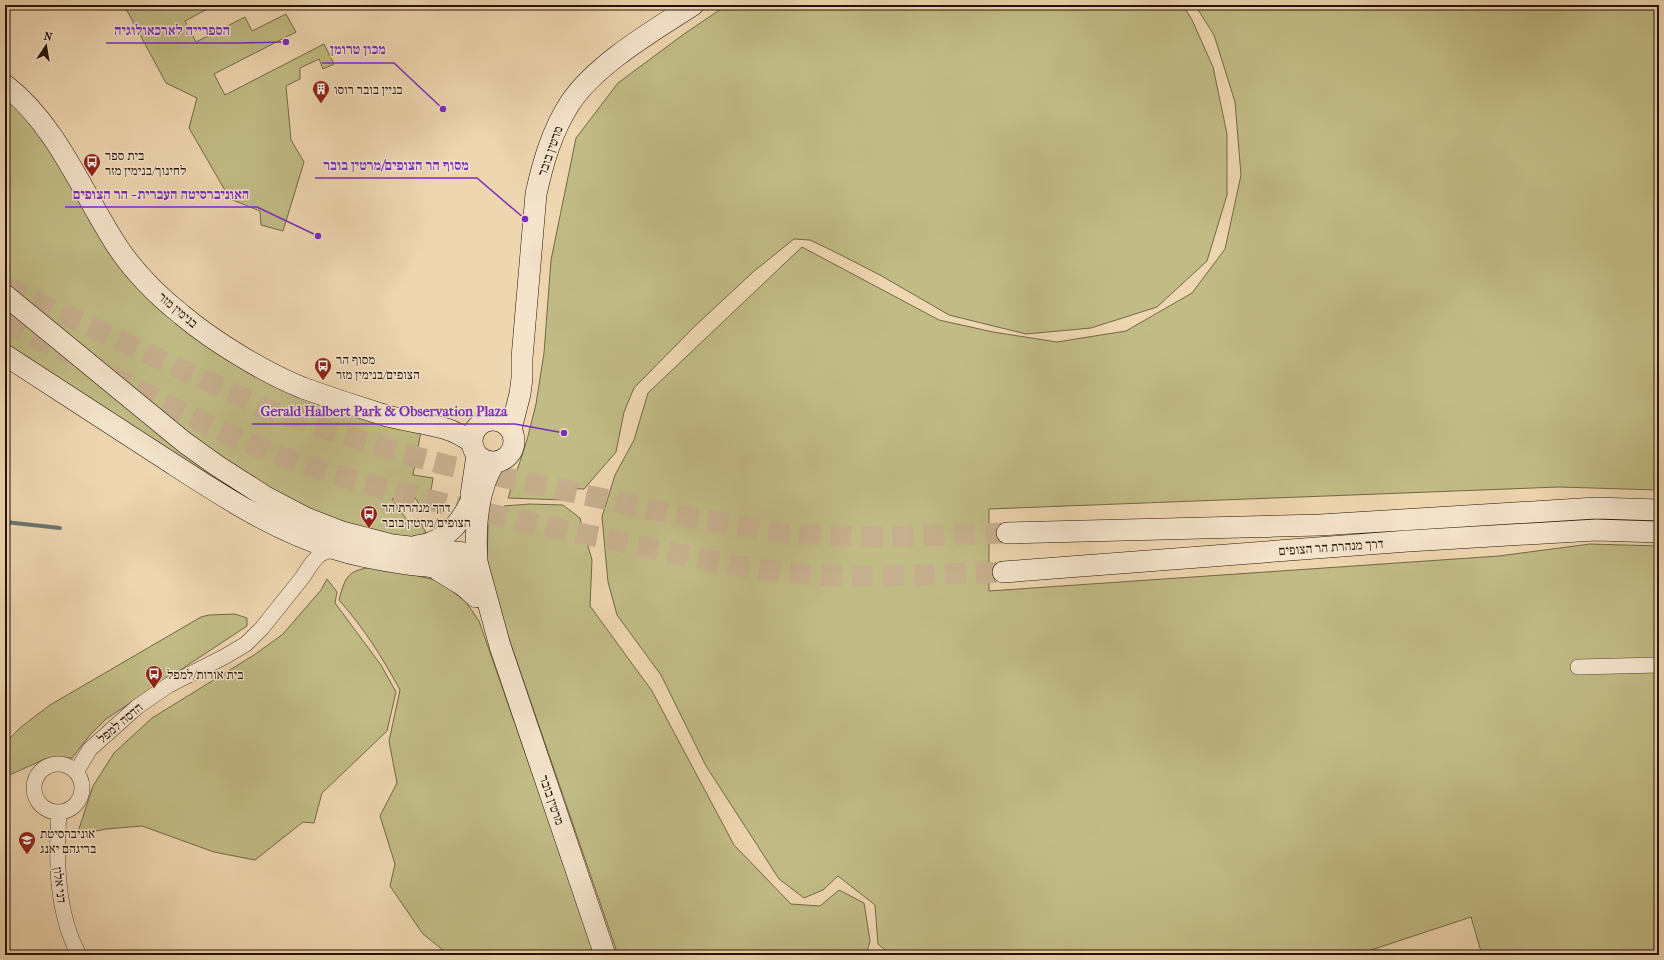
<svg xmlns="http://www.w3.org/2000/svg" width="1664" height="960" font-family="'IM FELL French Canon','Frank Ruhl Libre',serif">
<rect width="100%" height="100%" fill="#eed6b0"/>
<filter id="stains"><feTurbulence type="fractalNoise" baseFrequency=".005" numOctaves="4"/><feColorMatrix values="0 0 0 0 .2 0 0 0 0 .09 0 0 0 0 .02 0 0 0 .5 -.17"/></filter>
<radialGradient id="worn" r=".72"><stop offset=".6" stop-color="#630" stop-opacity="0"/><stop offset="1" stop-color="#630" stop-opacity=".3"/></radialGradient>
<path fill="#c1bc86" stroke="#736746" d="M 124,5 L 215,5 L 185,21 L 196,42 L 245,17 L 252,31 L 286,14 L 296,32 L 214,74 L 225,95 L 324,44 L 334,64 L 323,69 L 319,59 L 300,68 L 300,79 L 286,86 L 291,140 L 304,162 L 283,231 L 261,225 L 260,211 L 230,199 L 189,128 L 197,98 L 166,83 Z
M 727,5 L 1183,5 L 1192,20 L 1213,67 L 1227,134 L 1227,195 L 1207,261 L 1157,307 L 1091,328 L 1026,334 L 949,315 L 880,275 L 835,252 L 810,240 L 794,239 L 753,272 L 694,327 L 634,388 L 624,412 L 616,452 L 584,489 L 564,488 L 562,500 L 508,498 L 527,440 L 536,404 L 544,353 L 551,260 L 576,138 L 618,83 L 684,34 Z
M 1195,5 L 1659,5 L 1659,490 L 1559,487 L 989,509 L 989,591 L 1499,556 L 1590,544 L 1659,546 L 1659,955 L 1482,955 L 1471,917 L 1356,955 L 891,955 L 878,944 L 875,905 L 838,876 L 823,890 L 804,898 L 779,879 L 706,766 L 661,675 L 617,615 L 608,582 L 602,517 L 615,475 L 634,440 L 648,393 L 802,247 L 939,320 L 993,332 L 1057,342 L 1126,331 L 1192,293 L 1225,249 L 1241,175 L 1235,102 L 1214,35 Z
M 5,95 L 15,102 L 190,329 L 421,431 L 413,475 L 433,478 L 428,509 L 421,507 L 412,493 L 392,499 L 408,521 L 419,519 L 427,535 L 400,538 L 328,518 L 279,495 L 229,465 L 5,285 Z
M 5,308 L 291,517 L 255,508 L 5,346 Z
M 530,504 L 563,505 L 580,518 L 592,560 L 590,606 L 652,691 L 734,845 L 791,904 L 820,906 L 839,890 L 864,903 L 870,941 L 866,955 L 618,955 L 495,598 L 487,565 L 488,525 L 504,506 Z
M 376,566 L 439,581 L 466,602 L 479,621 L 596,955 L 449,955 L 423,934 L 390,886 L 395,864 L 380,816 L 397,783 L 389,741 L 400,690 C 382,657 364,628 339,600 C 346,573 349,571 376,566 Z
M 327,579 L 337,592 L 335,603 L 381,665 L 396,692 L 387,731 L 322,793 L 314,823 L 303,822 L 255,860 L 214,852 L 142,826 L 106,829 L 77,835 L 93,786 L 114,753 L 152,718 L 254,655 L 283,634 L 321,590 Z
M 235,614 L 247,618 L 247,626 L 106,719 L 90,735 L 72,758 L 45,759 L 5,777 L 5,743 L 21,727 L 50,705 L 201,617 L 209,615 Z"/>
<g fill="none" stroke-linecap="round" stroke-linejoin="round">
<path stroke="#6c766d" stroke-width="4" d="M 5,522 L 60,528"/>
<path stroke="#c6af8e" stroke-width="21" stroke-dasharray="21 10" stroke-linecap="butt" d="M 5,287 L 271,411 L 394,451 L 446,465 L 683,516 L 788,534 L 881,537 L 1007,533
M 5,322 L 72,356
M 109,375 C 167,404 225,436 286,458 C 384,493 486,513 588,535 C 653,548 718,565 784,572 C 857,580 930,574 1003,572"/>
<defs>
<path id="street" d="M 1578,667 L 1659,665
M34 788a24 24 0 1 1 48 0a24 24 0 1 1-48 0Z
M 76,772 L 90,749 L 137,707 L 169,685 L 224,657 L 246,644 L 262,628 L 302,578 L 312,563 L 320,554 L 335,549
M 59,812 C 56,860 56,912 79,955"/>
<path id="secondary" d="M 5,85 C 57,125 82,192 117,246 C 134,272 157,295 182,315 C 213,341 265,373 303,388 C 328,397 355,406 381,414 C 411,424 446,422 471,442
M 5,295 L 184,442 L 216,465 L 266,497 L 306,518 L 342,532 L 392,545 L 464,553 L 477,562
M 5,355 C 56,388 108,422 159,455 C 215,491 271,530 335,549 C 377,562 422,566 466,570 L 477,562
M472 441a21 21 0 1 1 42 0a21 21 0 1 1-42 0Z
M 511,429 L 520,394 L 522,378 L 522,358 L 536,194 C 543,162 552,131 570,103 C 596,64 653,31 693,5
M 495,462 C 477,489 475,530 477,562 L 500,646 L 605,955
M 471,495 L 477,455
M 1007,533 L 1320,525 L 1596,508 L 1659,510
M 417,546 C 442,543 458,527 469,505
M 438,570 L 464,586 L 476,597
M 1003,572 L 1408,541 L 1596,530 L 1659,532"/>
</defs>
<use href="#street" stroke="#574330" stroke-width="16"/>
<use href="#secondary" stroke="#251205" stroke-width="22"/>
<use href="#street" stroke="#f4e4cc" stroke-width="15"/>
<use href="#secondary" stroke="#f4e4cc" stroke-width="21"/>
</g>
<defs>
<symbol id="building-pin" viewBox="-11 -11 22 30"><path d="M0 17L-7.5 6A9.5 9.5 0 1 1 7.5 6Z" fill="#8f2418" stroke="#f4e4cc"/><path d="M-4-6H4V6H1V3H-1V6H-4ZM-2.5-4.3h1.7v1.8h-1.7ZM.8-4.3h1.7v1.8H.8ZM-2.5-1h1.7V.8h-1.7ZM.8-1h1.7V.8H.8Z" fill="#fff"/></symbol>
<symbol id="bus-pin" viewBox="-11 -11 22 30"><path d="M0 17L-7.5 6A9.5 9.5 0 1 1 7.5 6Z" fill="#8f2418" stroke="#f4e4cc"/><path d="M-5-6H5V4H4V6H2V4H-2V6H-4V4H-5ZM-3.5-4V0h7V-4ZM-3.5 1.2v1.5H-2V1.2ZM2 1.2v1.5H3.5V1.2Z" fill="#fff"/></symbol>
<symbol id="university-pin" viewBox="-11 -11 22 30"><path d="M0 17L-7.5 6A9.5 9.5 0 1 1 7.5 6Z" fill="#8f2418" stroke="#f4e4cc"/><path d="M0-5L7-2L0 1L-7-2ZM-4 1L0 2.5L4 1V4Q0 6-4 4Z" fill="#fff"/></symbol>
</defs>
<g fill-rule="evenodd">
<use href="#building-pin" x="311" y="79" width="20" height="27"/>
<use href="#bus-pin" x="82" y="152" width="20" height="27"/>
<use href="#bus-pin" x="313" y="356" width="20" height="27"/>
<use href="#bus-pin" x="359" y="504" width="20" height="27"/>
<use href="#bus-pin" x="144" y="664" width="20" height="27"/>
<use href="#university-pin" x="17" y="830" width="20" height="27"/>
</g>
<g text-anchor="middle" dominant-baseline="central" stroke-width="3" stroke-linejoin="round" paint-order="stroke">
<g font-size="13" fill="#251205" stroke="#f4e4cc" text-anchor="start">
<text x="334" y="89">בניין בובר רוסו</text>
<text x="105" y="155">בית ספר<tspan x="105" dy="15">לחינוך/בנימין מזר</tspan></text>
<text x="336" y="359">מסוף הר<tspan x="336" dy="15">הצופים/בנימין מזר</tspan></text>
<text x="382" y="507">דרך מנהרת הר<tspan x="382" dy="15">הצופים/מרטין בובר</tspan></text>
<text x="167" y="674">בית אורות/למפל</text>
<text x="40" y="833">אוניברסיטת<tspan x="40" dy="15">בריגהם יאנג</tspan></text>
</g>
<g font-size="13" fill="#251205" stroke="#f4e4cc">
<text transform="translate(550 151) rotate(-71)">מרטין בובר</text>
<text transform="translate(178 310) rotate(40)">בנימין מזר</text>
<text transform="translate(1331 547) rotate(-4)">דרך מנהרת הר הצופים</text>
<text transform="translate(120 723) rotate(-40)">הדסה למפל</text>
<text transform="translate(552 800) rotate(71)">מרטין בובר</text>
<text transform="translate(60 885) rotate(83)">דני אלון</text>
</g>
</g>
<path fill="none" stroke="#7b2cbf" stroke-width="1.5" d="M286 42L238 43H106M443 109L394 63H322M525 219L477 178H315M318 236L257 207H65M564 433L515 424H252"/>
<g fill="#7b2cbf" stroke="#f4e4cc" stroke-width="1.5">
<circle cx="286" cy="42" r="4"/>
<circle cx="443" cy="109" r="4"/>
<circle cx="525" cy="219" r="4"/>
<circle cx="318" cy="236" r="4"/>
<circle cx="564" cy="433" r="4"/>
</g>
<g font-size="14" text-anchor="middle" font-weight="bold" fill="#7b2cbf" stroke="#f4e4cc" stroke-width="3" stroke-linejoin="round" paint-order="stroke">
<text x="172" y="35">הספרייה לארכאולוגיה</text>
<text x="358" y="54">מכון טרומן</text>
<text x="396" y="170">מסוף הר הצופים/מרטין בובר</text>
<text x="161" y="199">האוניברסיטה העברית - הר הצופים</text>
<text x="384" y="416">Gerald Halbert Park &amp; Observation Plaza</text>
</g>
<rect width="1664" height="960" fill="none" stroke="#eed6b0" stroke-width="20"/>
<rect x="6" y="6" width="1652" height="948" fill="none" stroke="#251205" stroke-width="2"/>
<rect x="10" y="10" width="1644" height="940" fill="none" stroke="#251205"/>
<g transform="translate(46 46) rotate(12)" stroke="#f4e4cc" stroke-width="3" paint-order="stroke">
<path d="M0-3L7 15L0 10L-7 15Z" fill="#251205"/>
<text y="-6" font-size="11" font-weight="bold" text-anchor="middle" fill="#251205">N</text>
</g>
<rect width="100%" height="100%" filter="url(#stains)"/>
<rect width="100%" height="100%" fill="url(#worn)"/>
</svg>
